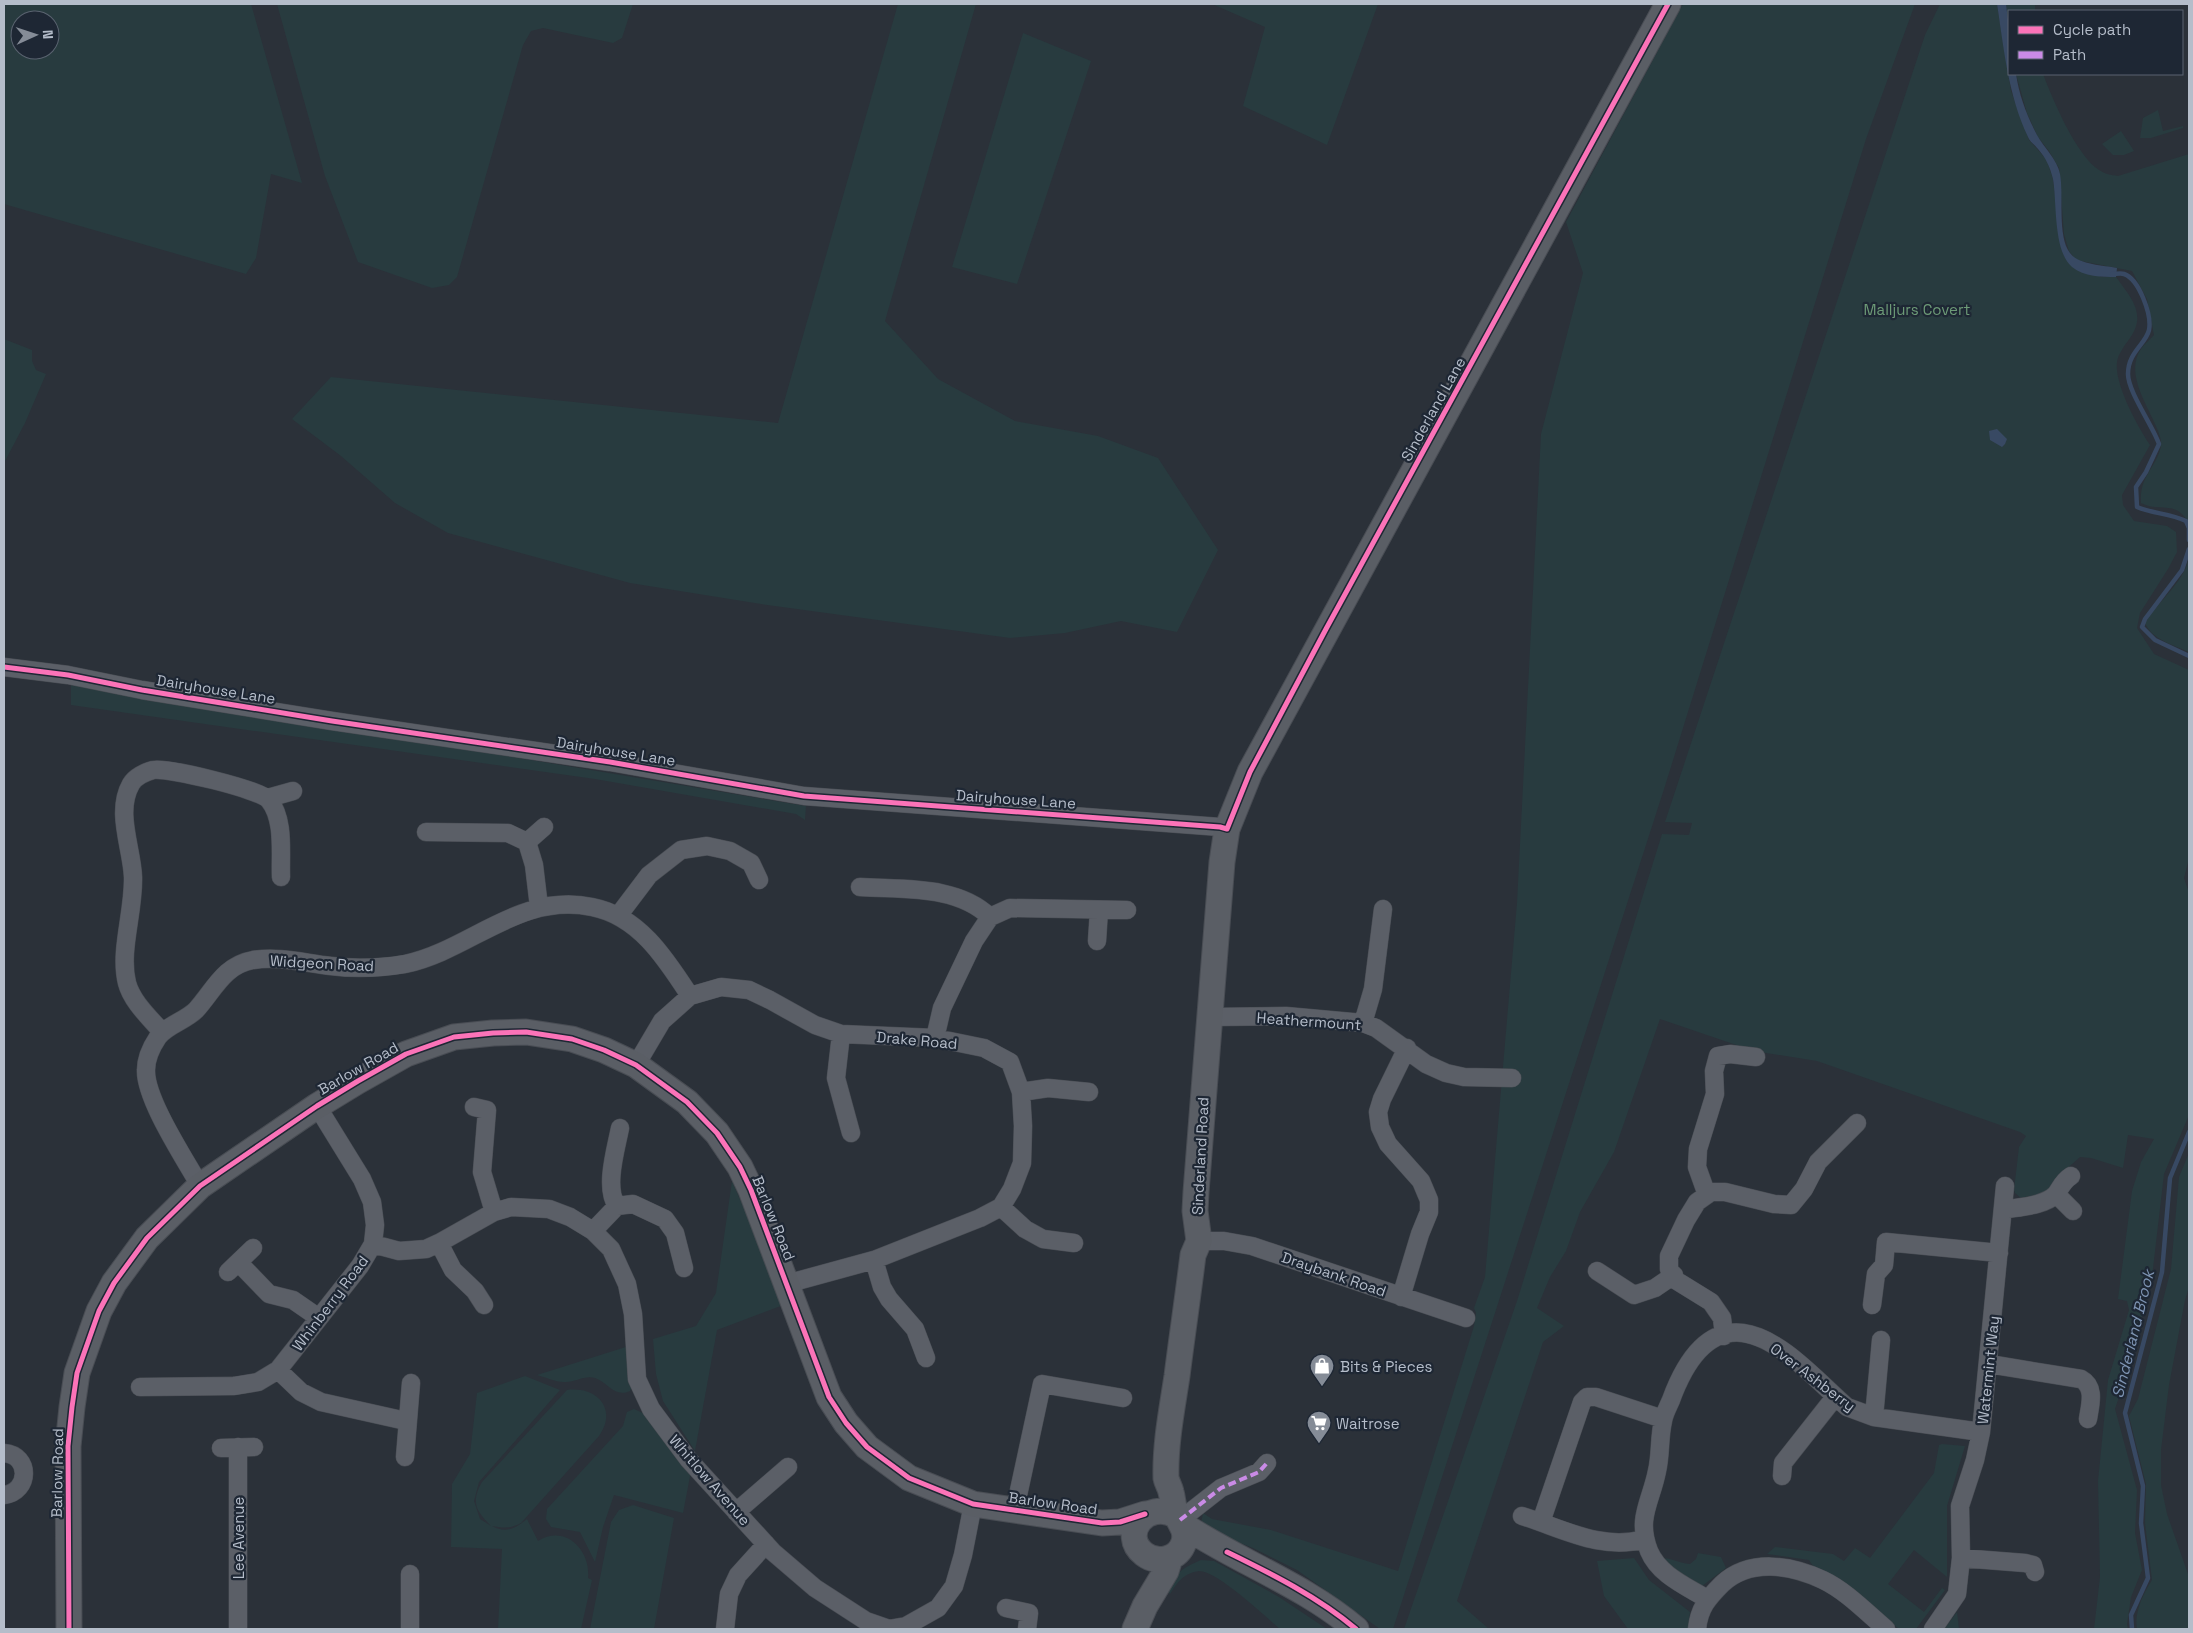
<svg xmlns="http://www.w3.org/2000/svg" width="2193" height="1633" font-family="'Space Grotesk',sans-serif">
<rect width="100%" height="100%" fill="#2b3139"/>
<path fill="#283b3f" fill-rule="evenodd" d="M 4,4 L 251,4 L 302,183 L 271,174 L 256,258 L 246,274 L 4,204 ZM 20,20 L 50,20 L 50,50 L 20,50 Z
M 277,4 L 633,4 L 622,38 L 613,43 L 543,28 L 531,31 L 523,45 L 457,277 L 449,285 L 432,288 L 358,262 L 325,176 Z
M 898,4 L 976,4 L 885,321 L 938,379 L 1015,421 L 1098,436 L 1158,458 L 1218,550 L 1177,632 L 1121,621 L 1065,633 L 1010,638 L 761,604 L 630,583 L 448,533 L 395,503 L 341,456 L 292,419 L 331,377 L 778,423 Z
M 1212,4 L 1378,4 L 1327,145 L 1243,106 L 1265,27 Z
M 1683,4 L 1915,4 L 1866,139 L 1665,786 L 1393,1629 L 1380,1629 L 1297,1570 L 1253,1548 L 1210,1531 L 1201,1523 L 1203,1513 L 1212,1519 L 1271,1530 L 1398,1571 L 1474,1326 L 1476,1313 L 1474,1308 L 1485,1277 L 1517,903 L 1541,434 L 1583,273 L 1566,222 Z
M 1940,4 L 1997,4 L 2011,91 L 2029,140 L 2047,160 L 2053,179 L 2061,246 L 2065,257 L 2101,277 L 2116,277 C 2131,298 2147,314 2130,338 C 2125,345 2118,354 2117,362 C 2114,384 2138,427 2150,445 L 2122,495 L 2123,505 L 2134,521 L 2167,526 L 2176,532 L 2177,552 L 2168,569 L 2140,613 L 2137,628 L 2154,654 L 2189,670 L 2189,858 L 2184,878 L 2189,893 L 2189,1115 L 2164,1174 L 2152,1277 L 2129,1367 L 2115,1409 L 2137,1490 L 2135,1533 L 2142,1570 L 2131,1597 L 2127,1624 L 2128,1629 L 2094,1629 L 2100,1577 L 2098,1481 L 2108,1380 L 2129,1310 L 2127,1301 L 2118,1299 L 2132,1191 L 2141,1162 L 2154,1139 L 2128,1135 L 2123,1168 L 2091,1158 L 2080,1157 L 2063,1172 L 2050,1192 L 2021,1198 L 2015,1193 L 2014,1190 L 2019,1147 L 2026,1136 L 2020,1132 L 1817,1061 L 1754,1051 L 1660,1019 L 1614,1152 L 1580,1212 L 1566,1251 L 1550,1277 L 1537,1308 L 1564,1326 L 1543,1342 L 1457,1601 L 1489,1629 L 1404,1629 L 1517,1301 L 1662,834 L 1689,835 L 1692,823 L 1665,822 L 1925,35 Z
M 2006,4 L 2035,4 L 2035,11 L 2009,11 L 2009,28 Z
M 1023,33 L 1091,61 L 1017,284 L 952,267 Z
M 2016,74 L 2043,74 C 2053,100 2076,155 2099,170 C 2105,174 2111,175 2118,176 L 2189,154 L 2189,523 C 2175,499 2160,513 2141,503 C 2139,476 2157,467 2161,446 C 2162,440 2158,430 2155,424 C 2146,403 2125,372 2141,349 C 2144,344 2150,340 2154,335 L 2147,299 L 2132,271 L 2076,260 L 2069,251 L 2064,234 L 2059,168 L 2049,151 L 2038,137 L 2027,113 Z
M 2158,110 L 2163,131 L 2183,126 L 2183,128 L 2151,138 L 2140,138 L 2143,118 Z
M 2121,131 L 2134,151 L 2124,155 L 2113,155 L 2102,144 Z
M 4,339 L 32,350 L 32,361 L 36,370 L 46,374 L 25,423 L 4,463 Z
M 2189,556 L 2189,652 C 2174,645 2152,640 2145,623 C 2157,602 2186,581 2189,556 Z
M 71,683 L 806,806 L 805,820 L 796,814 L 595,779 L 71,705 Z
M 2189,1153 L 2189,1287 L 2185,1300 L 2169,1385 L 2161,1450 L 2161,1485 L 2167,1514 L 2189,1577 L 2189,1626 L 2188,1629 L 2137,1629 C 2134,1613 2143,1594 2152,1580 L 2145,1523 L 2146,1484 L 2129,1416 L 2138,1399 L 2171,1269 L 2179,1177 Z
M 732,1181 L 786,1304 L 717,1330 L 695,1451 L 663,1401 L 656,1374 L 653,1339 L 696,1326 L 716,1293 Z
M 629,1346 L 633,1384 L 630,1391 C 614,1398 609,1383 595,1378 C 584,1375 574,1383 564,1382 C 555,1382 545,1377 537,1375 Z
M 525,1376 L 560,1390 L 479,1482 L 474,1501 L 480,1519 L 491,1526 C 477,1512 470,1503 482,1482 L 567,1390 C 597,1386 618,1409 599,1436 L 521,1523 C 510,1529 503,1528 492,1526 C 506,1534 516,1528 527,1519 L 538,1541 C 565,1524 591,1550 588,1578 L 592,1580 L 581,1629 L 498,1629 L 502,1549 L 451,1547 L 452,1484 L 470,1454 L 477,1393 Z
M 634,1409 L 645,1414 L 691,1471 L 683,1513 L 614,1495 L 603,1527 L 595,1562 L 580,1532 L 551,1527 L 546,1519 L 547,1509 L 623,1426 L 627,1412 Z
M 1942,1444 L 1965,1446 L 1947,1506 L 1947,1577 L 1914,1550 L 1888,1584 L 1924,1612 L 1942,1588 L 1945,1590 L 1916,1629 L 1899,1629 L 1863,1601 L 1837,1577 C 1824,1576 1815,1571 1809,1560 L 1767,1554 L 1775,1547 L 1833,1554 L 1844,1561 L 1855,1548 L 1870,1558 L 1934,1473 L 1939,1445 Z
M 633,1505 L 674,1518 L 654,1629 L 590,1629 L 611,1522 L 619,1510 Z
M 1698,1553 L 1721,1557 L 1726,1568 L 1702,1586 L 1694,1584 L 1661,1558 C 1672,1558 1679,1563 1690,1564 L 1696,1559 Z
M 1634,1558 L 1649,1580 L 1690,1612 L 1688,1629 L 1628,1629 L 1604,1596 L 1597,1561 Z
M 1201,1560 L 1214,1561 L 1279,1597 L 1327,1629 L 1280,1629 C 1266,1617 1216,1570 1199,1571 C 1184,1573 1177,1582 1170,1594 L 1166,1590 C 1176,1573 1182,1568 1201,1560 Z
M 1957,1612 L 1959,1629 L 1944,1629 Z"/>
<path fill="#384963" d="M 1997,4 L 2006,4 L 2009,28 L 2009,74 L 2016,74 C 2019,95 2027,116 2037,135 C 2044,148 2057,159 2060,174 C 2064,196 2057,236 2070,253 C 2079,265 2103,265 2117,268 L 2116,277 C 2102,277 2084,277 2072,267 C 2053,251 2057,202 2053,179 C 2050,167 2046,158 2038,149 C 2035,145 2030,142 2028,137 C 2008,95 2004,49 1997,4 Z
M 1997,429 L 2007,439 L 2005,444 L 2002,447 L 1990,440 L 1989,431 Z"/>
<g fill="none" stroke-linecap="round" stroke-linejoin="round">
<path stroke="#384963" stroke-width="4.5" d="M 2112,274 C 2116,274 2121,273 2124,274 C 2139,279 2152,315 2149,330 C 2146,344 2128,352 2128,374 C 2128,392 2153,426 2159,444 L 2146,472 L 2136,487 L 2137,507 C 2153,514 2169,513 2186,521 L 2189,528 L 2189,540
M 2189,549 L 2182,570 L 2145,619 L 2142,627 L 2155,640 L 2189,656
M 2132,1629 L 2131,1615 L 2148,1578 L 2141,1523 L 2143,1486 L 2125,1413 L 2162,1272 L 2170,1178 L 2189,1132"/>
<defs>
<path id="street" d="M 4,667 L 68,675 L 142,690 L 332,721 L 610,762 L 804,796 L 1220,827 L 1227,829
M 268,798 L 293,791
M 426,832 L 508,833 L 527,842 L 534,865 L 539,907
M 527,842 L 544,827
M 860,887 C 904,890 957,885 990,917
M 618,916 L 649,875 L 681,850 L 707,846 L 730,851 L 751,863 L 759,880
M 1097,941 L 1099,910
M 1210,1017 L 1286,1016 L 1363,1023 L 1376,1028 L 1426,1064 L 1446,1073 L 1464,1077 L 1512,1078
M 1363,1023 L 1373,989 L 1383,909
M 162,1032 C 150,1018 132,1002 127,983 C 119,951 134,912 133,877 C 132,848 115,812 131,784 C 135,777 145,772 153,770 C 167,767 262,790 269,800 C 285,820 280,853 281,877
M 841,1034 L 836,1078 L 851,1133
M 935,1038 L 942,1008 L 974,941 L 990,917 L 1010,908 L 1127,910
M 636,1065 L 662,1021 L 690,996 L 721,987 L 749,990 L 770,1000 L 815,1025 L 841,1034 L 935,1038 L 984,1048 L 1010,1062 L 1021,1092 L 1023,1126 L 1022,1163 L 1012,1189 L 1001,1207 L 980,1218 L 874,1260 L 786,1284
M 1021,1092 L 1048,1088 L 1089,1092
M 474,1107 L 487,1110 L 482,1172 L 494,1212
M 200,1186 C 185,1159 145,1099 146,1070 C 146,1059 152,1046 158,1037 C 167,1025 185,1021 196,1010 C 214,990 224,965 253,960 C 280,956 304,963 331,966 C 354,969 381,968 405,964 C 471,950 519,892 592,907 C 639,916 666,959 690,996
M 2056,1194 L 2073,1211
M 1707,1195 L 1697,1167 L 1698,1149 L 1715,1094 L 1714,1071 L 1718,1056 L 1730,1054 L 1756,1057
M 617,1206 C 604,1188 616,1149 620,1128
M 1001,1207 L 1025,1229 L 1043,1239 L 1074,1243
M 2003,1210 C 2018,1207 2045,1206 2056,1194 C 2061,1187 2063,1181 2071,1176
M 593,1231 L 617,1206 L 633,1204 L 665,1219 L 675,1233 L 684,1268
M 1199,1241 L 1224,1241 L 1252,1246 L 1466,1318
M 439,1243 L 453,1270 L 475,1291 L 484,1305
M 373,1244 L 399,1251 L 426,1249 L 439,1243 L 494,1212 L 511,1207 L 549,1209 L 570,1217 L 593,1231 L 611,1249 L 627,1284 L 633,1314 L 637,1379 L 651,1409 L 689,1460 L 773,1552 L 815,1588 L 866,1621 L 889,1629 L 906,1626 L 938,1608 L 954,1586 L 963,1555 L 973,1504
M 874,1260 L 882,1287 L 889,1299 L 915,1329 L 926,1358
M 239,1263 L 269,1294 L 293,1300 L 319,1318
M 1597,1271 L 1634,1295 L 1655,1288 L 1674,1275
M 228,1272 L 253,1248
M 1401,1297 L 1420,1234 L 1429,1212 L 1429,1200 L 1421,1181 L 1388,1144 L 1380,1127 L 1378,1112 L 1382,1099 L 1407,1048
M 1872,1305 L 1876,1274 L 1884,1265 L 1886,1242 L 1999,1253
M 1724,1336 L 1722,1318 L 1711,1302 L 1677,1281 L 1669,1269 L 1669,1256 L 1686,1220 L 1697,1202 L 1711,1192 L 1725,1192 L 1774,1204 L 1791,1205 L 1804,1189 L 1818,1162 L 1857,1123
M 1989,1364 L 2081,1379 C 2096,1387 2090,1405 2088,1419
M 278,1370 L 301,1392 L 321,1402 L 406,1421
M 140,1387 L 234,1386 L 258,1382 L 278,1370 L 360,1266 L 373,1244 L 375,1225 L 372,1202 L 362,1179 L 317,1106
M 1874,1417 L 1881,1340
M 221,1448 L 254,1447
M 4,1453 C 31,1455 30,1492 4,1495
M 405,1457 L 411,1383
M 1782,1476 L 1783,1463 L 1835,1397
M 1015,1509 L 1042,1384 L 1123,1398
M 736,1512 L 788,1467
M 1522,1516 C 1564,1529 1601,1551 1645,1539
M 1180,1520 L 1221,1488 L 1259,1472 L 1267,1463
M 1541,1522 L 1582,1402 L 1587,1397 L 1596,1397 L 1663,1419
M 1961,1558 L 2025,1563 L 2033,1565 L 2035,1572
M 410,1574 L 410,1629
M 1707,1599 C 1686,1586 1659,1575 1649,1551 C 1636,1518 1651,1502 1657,1471 C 1661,1454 1659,1438 1663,1421 C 1664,1414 1668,1407 1671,1400 C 1682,1370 1703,1328 1743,1333 C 1781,1338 1819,1383 1847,1407 L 1874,1417 L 1981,1432
M 1006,1608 L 1029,1613 L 1027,1629
M 238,1629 L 238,1447
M 725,1629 L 729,1594 L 738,1575 L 766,1544
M 1697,1629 C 1699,1608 1708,1598 1722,1584 C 1750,1558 1791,1565 1823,1580 C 1846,1591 1866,1612 1886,1629
M 1933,1629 L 1957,1594 L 1961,1558 L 1960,1506 L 1975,1460 L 1981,1432 L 2005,1186"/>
<path id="secondary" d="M 1177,1516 C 1146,1498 1119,1535 1144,1554 C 1158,1565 1179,1559 1184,1542 C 1187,1530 1180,1524 1176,1514 C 1173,1507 1173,1499 1171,1492 C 1170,1487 1167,1483 1166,1478 C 1165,1444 1172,1409 1177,1376 C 1182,1336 1188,1296 1193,1255 L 1199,1241 L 1195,1211 L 1196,1192 L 1222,862 L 1227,829 L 1250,772 L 1668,4
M 1183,1525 C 1239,1562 1304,1585 1356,1629
M 69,1629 L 68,1446 L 72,1407 L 77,1373 L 99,1311 L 114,1283 L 147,1238 L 200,1186 L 317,1106 L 358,1081 L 406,1054 L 454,1037 L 493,1033 L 526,1032 L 572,1039 L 604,1050 L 636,1065 L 687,1102 L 717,1133 L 740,1167 L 751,1190 L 829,1397 L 846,1423 L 867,1447 L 909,1478 L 973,1504 L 1102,1523 L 1120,1522 L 1145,1514
M 1135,1629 L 1145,1606 L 1166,1571 L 1170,1558"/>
</defs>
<use href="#street" stroke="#494d54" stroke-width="19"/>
<use href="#secondary" stroke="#494d54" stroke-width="27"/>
<use href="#street" stroke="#5b5f67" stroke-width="18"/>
<use href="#secondary" stroke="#5a5e65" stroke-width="25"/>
<path stroke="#ca8be6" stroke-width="4" stroke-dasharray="8 4" stroke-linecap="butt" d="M 1180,1520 L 1221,1488 L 1259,1472 L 1267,1463"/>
<defs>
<path id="cycleway" d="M 4,667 L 68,675 L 142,690 L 332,721 L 610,762 L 804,796 L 1220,827 L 1227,829 L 1250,772 L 1326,629 L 1668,4
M 1227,1552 C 1272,1574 1318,1597 1356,1629
M 69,1629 L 68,1446 L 72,1407 L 77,1373 L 99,1311 L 114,1283 L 147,1238 L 200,1186 L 317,1106 L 358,1081 L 406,1054 L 454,1037 L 493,1033 L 526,1032 L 572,1039 L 604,1050 L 636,1065 L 687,1102 L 717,1133 L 740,1167 L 751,1190 L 829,1397 L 846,1423 L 867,1447 L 909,1478 L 973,1504 L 1102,1523 L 1120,1522 L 1145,1514"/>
</defs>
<use href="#cycleway" stroke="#1e2734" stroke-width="8"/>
<use href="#cycleway" stroke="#fb73b8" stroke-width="5"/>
</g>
<defs>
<symbol id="shop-pin" viewBox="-11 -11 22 30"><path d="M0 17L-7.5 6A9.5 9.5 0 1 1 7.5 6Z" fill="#858c97" stroke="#1e2734"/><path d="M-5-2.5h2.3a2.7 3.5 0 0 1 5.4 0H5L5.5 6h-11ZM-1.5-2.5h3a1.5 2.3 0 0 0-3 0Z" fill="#fff"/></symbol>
<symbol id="supermarket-pin" viewBox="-11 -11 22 30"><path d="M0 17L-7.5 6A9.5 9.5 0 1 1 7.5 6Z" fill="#858c97" stroke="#1e2734"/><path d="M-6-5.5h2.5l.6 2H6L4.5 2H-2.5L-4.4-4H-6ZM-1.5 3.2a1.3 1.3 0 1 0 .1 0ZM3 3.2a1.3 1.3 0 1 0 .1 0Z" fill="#fff"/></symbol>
</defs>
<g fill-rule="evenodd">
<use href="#shop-pin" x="1308" y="1352" width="28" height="38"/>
<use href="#supermarket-pin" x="1305" y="1409" width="28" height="38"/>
</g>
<g text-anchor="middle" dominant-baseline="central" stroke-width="4.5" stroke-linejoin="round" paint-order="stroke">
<g font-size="15" fill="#6d9b77" stroke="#1e2734">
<text x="1917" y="309">Malljurs Covert</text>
</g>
<g font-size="15" fill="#b5bdca" stroke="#1e2734">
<text transform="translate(1433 409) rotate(-61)">Sinderland Lane</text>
<text transform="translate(216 689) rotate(9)">Dairyhouse Lane</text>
<text transform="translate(616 751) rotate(9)">Dairyhouse Lane</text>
<text transform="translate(1016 799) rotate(4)">Dairyhouse Lane</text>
<text transform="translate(322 963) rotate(3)">Widgeon Road</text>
<text transform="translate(1309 1021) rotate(4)">Heathermount</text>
<text transform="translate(917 1040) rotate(5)">Drake Road</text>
<text transform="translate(358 1068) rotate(-30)">Barlow Road</text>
<text transform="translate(1200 1156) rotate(-87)">Sinderland Road</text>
<text transform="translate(774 1218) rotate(68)">Barlow Road</text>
<text transform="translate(1334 1274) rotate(19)">Draybank Road</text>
<text transform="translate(330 1303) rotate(-53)">Whinberry Road</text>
<text transform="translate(1988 1370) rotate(-84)">Watermint Way</text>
<text transform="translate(1813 1377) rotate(37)">Over Ashberry</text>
<text transform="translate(57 1473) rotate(-89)">Barlow Road</text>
<text transform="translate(710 1480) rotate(49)">Whitlow Avenue</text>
<text transform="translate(1053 1503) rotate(8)">Barlow Road</text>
<text transform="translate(238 1538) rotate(-90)">Lee Avenue</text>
</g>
<g font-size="15" fill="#b5bdca" stroke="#1e2734" text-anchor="start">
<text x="1340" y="1366">Bits &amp; Pieces</text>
<text x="1336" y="1423">Waitrose</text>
</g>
<g font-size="16" font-style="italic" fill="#7d93b2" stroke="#1e2734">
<text transform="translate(2133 1334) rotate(-76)">Sinderland Brook</text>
</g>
</g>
<rect width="2193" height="1633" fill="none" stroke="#b5bdca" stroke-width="10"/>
<rect x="2008" y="10" width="175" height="65" fill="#1e2734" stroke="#5a6370"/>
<rect x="2018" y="26" width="25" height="8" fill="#fb73b8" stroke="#5a6370"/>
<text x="2053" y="35" font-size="15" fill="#b5bdca">Cycle path</text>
<rect x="2018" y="51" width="25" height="8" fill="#ca8be6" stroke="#5a6370"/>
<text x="2053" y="60" font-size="15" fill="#b5bdca">Path</text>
<g transform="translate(35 35) rotate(87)"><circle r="24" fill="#1e2734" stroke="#5a6370"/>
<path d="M0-4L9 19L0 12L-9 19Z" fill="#858c97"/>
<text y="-8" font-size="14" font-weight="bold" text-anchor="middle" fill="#b5bdca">N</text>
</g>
</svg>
